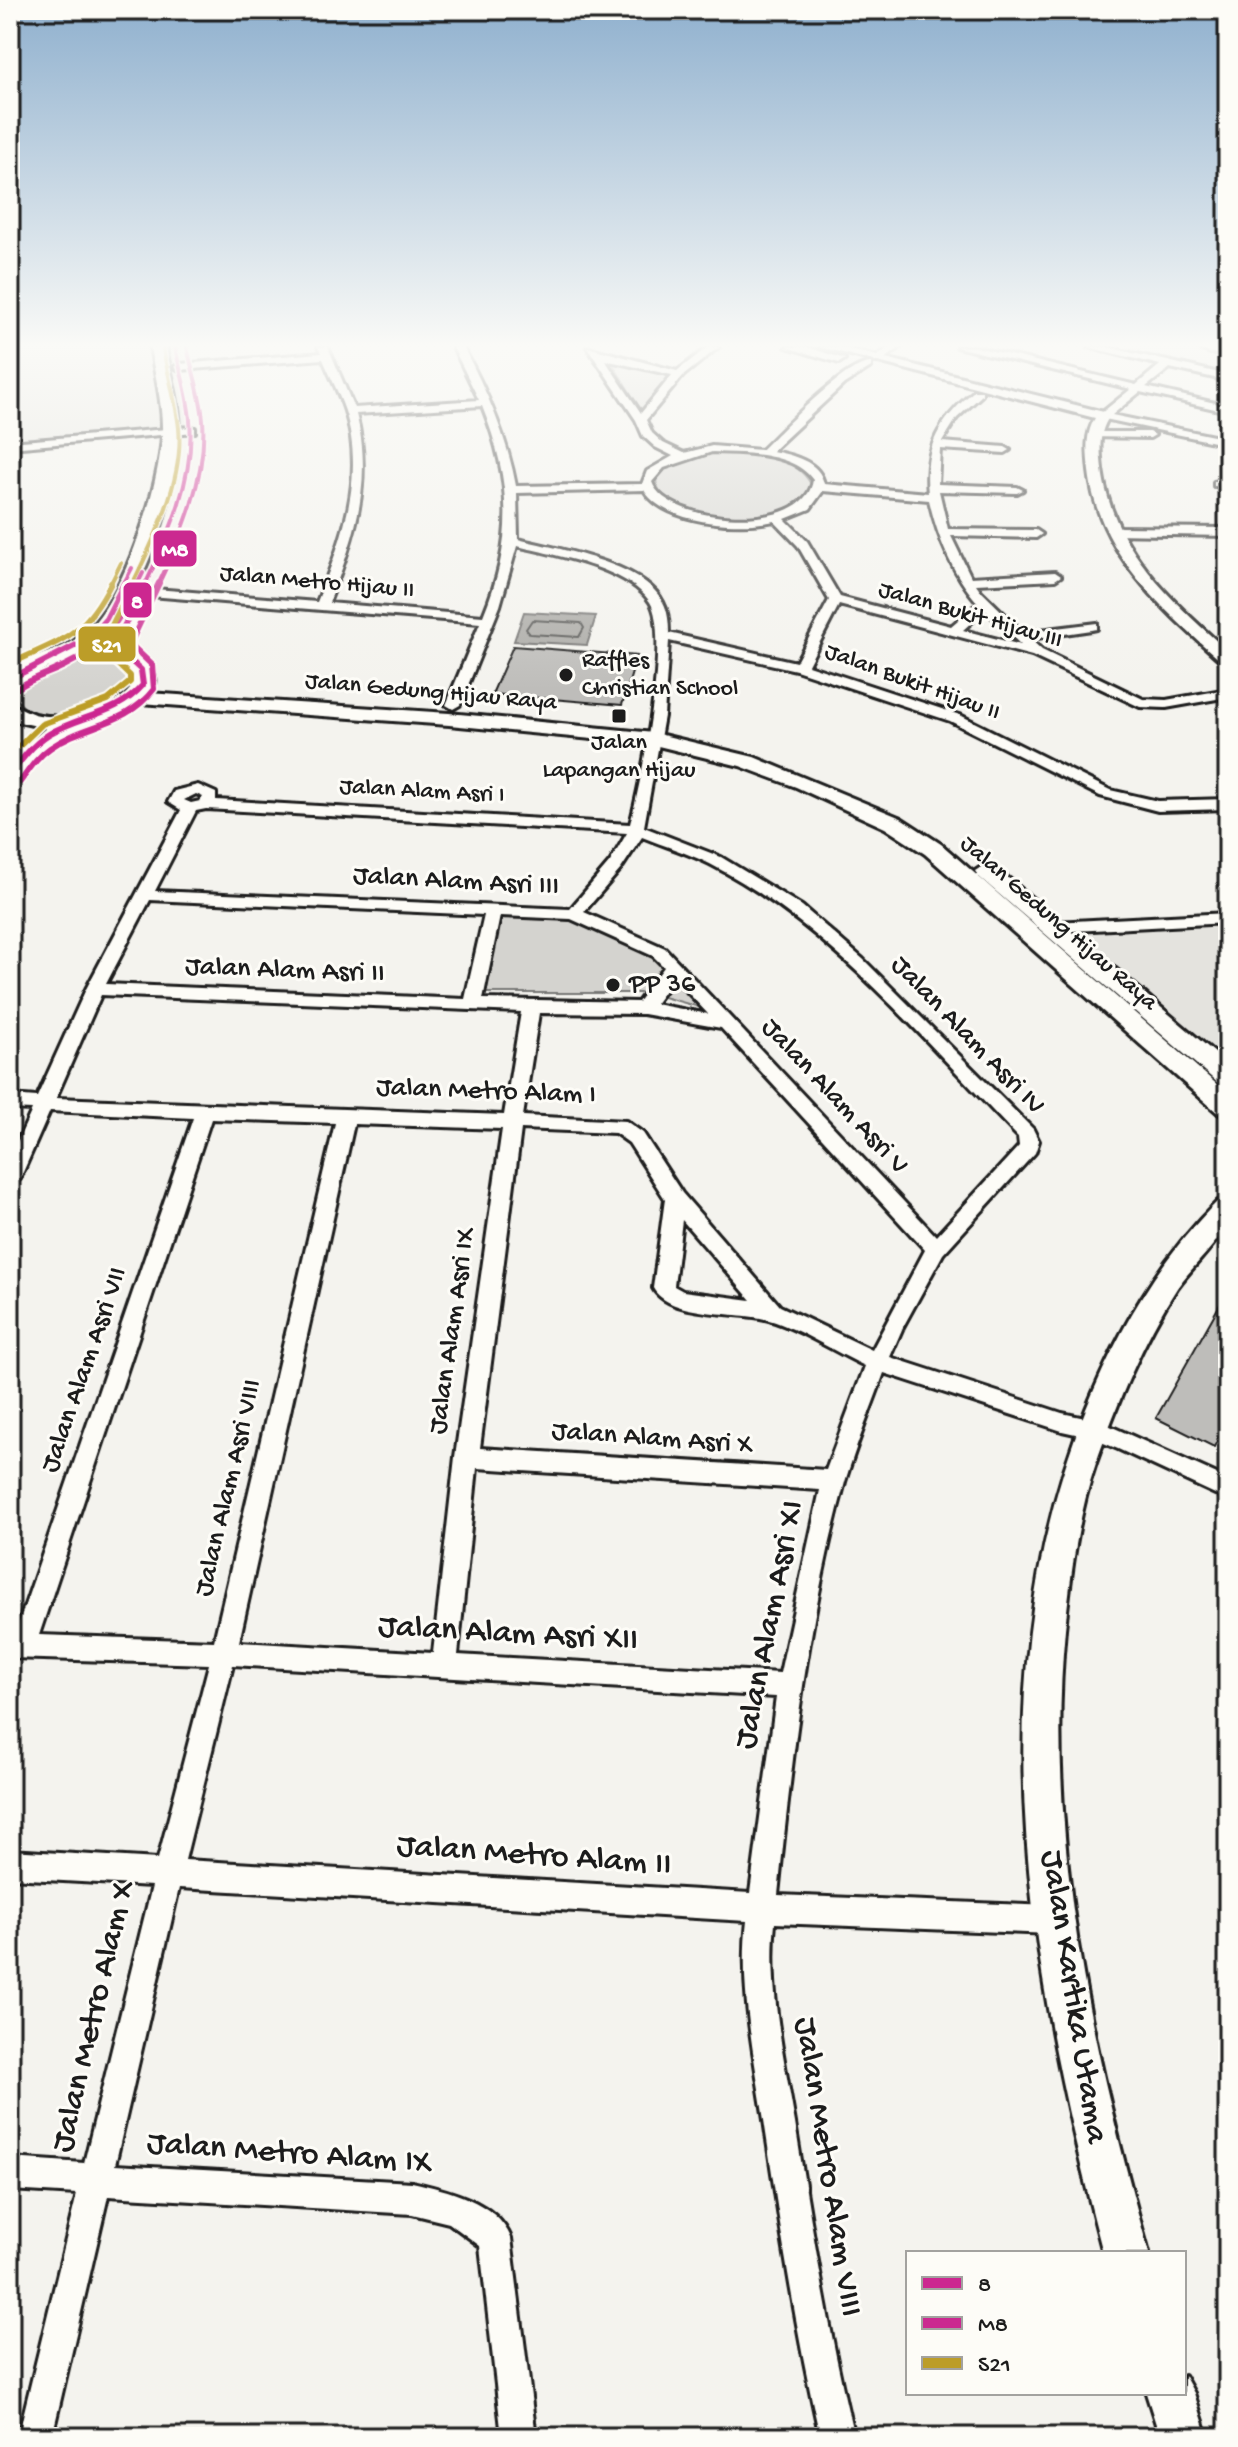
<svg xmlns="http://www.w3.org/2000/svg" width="1238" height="2447" font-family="'Gochi Hand',sans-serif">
<rect width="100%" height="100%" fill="#f4f3ee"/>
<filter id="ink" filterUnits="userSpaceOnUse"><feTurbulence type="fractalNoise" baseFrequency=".0125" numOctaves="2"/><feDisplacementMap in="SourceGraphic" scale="16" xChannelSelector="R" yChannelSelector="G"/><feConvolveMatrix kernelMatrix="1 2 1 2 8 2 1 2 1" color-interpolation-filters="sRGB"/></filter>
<g filter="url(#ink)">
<path fill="#e4e3de" d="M 10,347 L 181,347 L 195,432 L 10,449 Z
M 1094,347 L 1180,347 L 1228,360 L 1228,378 Z
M 1228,921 L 1228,1065 L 1072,931 Z"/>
<path fill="#d4d3cf" stroke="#787876" stroke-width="2" d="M 610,360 L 675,376 L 641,410 Z
M 720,452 C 753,453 793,453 811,484 C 800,532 659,528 656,479 C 671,458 696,455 720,452 Z
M 96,659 L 118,665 L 127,677 C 122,714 52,724 24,707 C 0,690 36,668 52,663 C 65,658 83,660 96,659 Z
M 501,912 L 572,921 L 618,938 L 657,958 L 699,1007 L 649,993 L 486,993 Z"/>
<path fill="#abaaa6" stroke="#72716f" stroke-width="2" d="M 524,612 L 596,616 L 587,645 L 514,641 Z"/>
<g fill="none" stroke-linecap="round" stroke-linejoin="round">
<path stroke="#555553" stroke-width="2" d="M 532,620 L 581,623 L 584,628 L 579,637 L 530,634 L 526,629 Z"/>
</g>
<path fill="#bebdba" stroke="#1c1c1c" stroke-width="2" d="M 513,646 L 637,656 L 622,705 L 492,694 Z
M 1228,1290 L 1228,1421 L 1214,1447 L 1156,1418 Z"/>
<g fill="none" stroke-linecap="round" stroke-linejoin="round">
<defs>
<path id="minor" d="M 10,347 L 15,347 L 15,349 L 10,352 Z
M 318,347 L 328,347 L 354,408 L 479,400 L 453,347 L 463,347 C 487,391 507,437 516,486 L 642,484 L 647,471 L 673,456 L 655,447 L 643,436 L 636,420 L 587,347 L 677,371 L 708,347 L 719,347 L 683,376 L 646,420 L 652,433 L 663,443 L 684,453 L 712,446 L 761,450 C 782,430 846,362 871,363 L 871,367 L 844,384 L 772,451 C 792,455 820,461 824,484 L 928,493 C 923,447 940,420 974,391 L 982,391 L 982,395 L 957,418 L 942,442 L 1005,447 L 1010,450 L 1005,453 L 940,449 L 938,484 L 1017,487 L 1023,490 L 1017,493 L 939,491 L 948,529 L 1036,530 L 1042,534 L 1036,538 L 951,536 L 971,577 L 1055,572 L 1061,576 L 1055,580 L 976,584 L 981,591 L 1023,632 L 1097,623 L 1097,629 L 1092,630 L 1030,639 L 1042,650 L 1143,699 L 1166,700 L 1228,689 L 1228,697 L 1166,708 L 1140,707 L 1032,656 L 839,605 L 808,665 L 960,715 L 1110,790 L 1158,801 L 1228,799 L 1228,809 L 1158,811 L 1100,796 L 950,721 L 796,670 L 669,641 L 664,716 L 644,827 L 721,857 L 802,906 L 863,959 L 1033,1129 L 1039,1141 L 1035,1153 L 943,1254 L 903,1327 L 890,1357 L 1062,1413 L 1099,1421 L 1228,1479 L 1228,1500 L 1118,1449 L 1089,1437 L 1062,1431 L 884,1373 C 871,1409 856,1445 845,1482 C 808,1616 792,1756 778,1895 L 1053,1906 L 1063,1910 L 1067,1920 L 1063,1930 L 1053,1934 L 775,1923 C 768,1989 784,2058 795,2123 C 812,2229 829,2333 854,2437 L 820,2437 C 796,2332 780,2227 764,2120 C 754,2055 739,1987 747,1921 L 179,1888 L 115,2165 L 412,2182 C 447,2190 496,2201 511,2238 L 536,2437 L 502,2437 L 480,2246 L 449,2223 L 412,2214 L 108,2196 L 52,2437 L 18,2437 L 77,2194 L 10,2190 L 10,2158 L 84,2163 L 152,1886 L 10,1878 L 10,1850 L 158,1859 L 209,1664 L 10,1658 L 10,1634 L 15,1634 L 193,1118 L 50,1111 L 20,1179 L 10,1186 L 10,1158 L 32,1110 L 10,1109 L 10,1095 L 37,1097 L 86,989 L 181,810 L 168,802 L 174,791 L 198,785 L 216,793 L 216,800 L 630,824 C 641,784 671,634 650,602 C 628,568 554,555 517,546 L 500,606 L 460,705 L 453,709 L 446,705 L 480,623 L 138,595 L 138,589 L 142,588 L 317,602 C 342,540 366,477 345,411 C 339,393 330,376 323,359 L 179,370 L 174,367 L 179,364 L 321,353 ZM 605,360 L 672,375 L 641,413 ZM 482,406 C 512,481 514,541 483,616 L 329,603 C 354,540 374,481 356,414 ZM 712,452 C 743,453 794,452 813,480 C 805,536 666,524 652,482 L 664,468 ZM 644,490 C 664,524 739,529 774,521 L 798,546 L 829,600 L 796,662 L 669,633 C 669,623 668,611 663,602 C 644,563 557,549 518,539 L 517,493 ZM 823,491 L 929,500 C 938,539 952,573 978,603 L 951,626 L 840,597 L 807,541 L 785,519 L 810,509 ZM 985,610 L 1021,645 L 963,630 ZM 196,794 L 203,797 L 200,801 L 191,803 L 184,800 ZM 206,809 L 627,833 L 610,862 L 570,909 L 155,891 L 196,811 ZM 642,837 C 664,846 688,853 710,864 C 830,925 925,1042 1018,1137 L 1019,1146 L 936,1236 L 665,948 L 584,912 L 621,869 ZM 150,900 L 484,915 L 465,999 L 106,984 ZM 500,916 L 571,919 L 653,956 L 664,967 L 638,1002 L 483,999 ZM 674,978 L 708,1014 L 655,1004 ZM 101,995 L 521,1012 L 504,1115 L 56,1098 ZM 539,1013 L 643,1014 L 721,1028 L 925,1250 L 872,1350 L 780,1306 L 682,1193 L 643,1133 L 626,1121 L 523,1116 ZM 211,1119 L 335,1123 L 214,1641 L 39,1635 ZM 354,1124 L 502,1129 L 455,1457 L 433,1653 L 239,1642 ZM 521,1129 L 615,1133 L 629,1143 L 665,1199 L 653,1288 C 669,1318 738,1311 769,1320 C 800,1329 835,1352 865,1366 L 826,1470 L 480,1448 ZM 682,1220 L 751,1300 L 683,1291 L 674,1286 ZM 477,1468 L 820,1490 L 780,1673 L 458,1655 ZM 233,1665 L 776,1697 L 750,1893 L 185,1860 Z
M 890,347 L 901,347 L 880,362 L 874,362 L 874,358 Z
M 957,347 L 976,347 L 1136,385 L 1160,365 L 1088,347 L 1107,347 L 1228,375 L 1228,381 L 1170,368 L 1146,387 L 1228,406 L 1228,412 L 1140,392 L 1112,415 L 1228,439 L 1228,445 L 1100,418 L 1100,414 L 1131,389 Z
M 191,427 L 195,428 L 195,432 L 10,448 L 10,442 Z
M 1094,432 L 1150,432 L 1155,435 L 1150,438 L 1090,437 L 1090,433 Z
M 10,466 L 16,469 L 16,492 L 10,495 Z
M 1218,481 L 1228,481 L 1228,487 L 1214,486 L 1214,482 Z
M 1114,527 L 1228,528 L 1228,536 L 1110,534 L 1110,528 Z
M 1228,913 L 1228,923 L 1054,932 L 1046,927 L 1054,922 Z"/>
<path id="tertiary" d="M 786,347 L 807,347 L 845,359 L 839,363 Z
M 820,347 L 841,347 L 1108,413 L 1110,416 C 1098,432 1100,450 1102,469 C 1112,548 1171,600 1228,651 L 1228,664 L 1222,662 C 1164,610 1098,554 1089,471 C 1087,452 1085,434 1095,418 Z"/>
<path id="secondary" d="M 133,692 L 449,713 L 654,733 L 754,757 L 901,818 L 941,844 L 1228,1094 L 1228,1117 L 1219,1114 L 925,854 L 885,828 L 796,787 L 740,766 L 654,745 L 449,725 L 126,702 L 123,698 L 126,694 Z
M 986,864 L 994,866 L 1228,1064 L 1228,1087 L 1219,1084 L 978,876 L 975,871 Z
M 1228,1198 C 1228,1206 1230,1220 1226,1227 C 1213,1248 1192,1267 1177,1288 C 1142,1342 1118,1402 1096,1463 C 1078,1515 1071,1574 1065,1629 C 1045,1842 1092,2049 1149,2253 L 1103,2253 C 1031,1977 975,1683 1086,1409 C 1118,1331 1158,1260 1218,1201 Z
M 1184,2375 L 1194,2393 L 1208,2437 L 1160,2437 L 1146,2393 L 1184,2393 Z"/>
<path id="trunk" d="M 150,347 L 166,347 C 171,376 180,404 180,433 C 179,488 139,615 92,646 L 108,647 L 109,636 L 129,601 L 143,601 L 146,605 L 129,636 L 129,648 C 133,653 140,655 144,659 C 183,697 113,717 90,724 C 79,727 66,735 57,742 C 41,751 24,779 10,782 L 10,759 L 46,728 L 10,720 L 10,704 C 18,706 26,711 34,714 C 63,721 111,712 130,689 L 132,677 L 127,667 L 116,661 L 82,660 L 47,668 L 10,686 L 10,669 C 35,654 64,651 86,631 C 124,599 161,482 162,433 C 163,404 155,375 150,347 Z
M 1199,347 L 1228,347 L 1228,357 L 1201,350 Z"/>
<path id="motorway" d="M 1200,347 L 1218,347 L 1219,348 L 1210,353 Z"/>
</defs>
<use href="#minor" stroke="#1c1c1c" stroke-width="6"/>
<use href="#tertiary" stroke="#1c1c1c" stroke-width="6"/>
<use href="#secondary" stroke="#1c1c1c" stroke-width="6"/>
<use href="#trunk" stroke="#1c1c1c" stroke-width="6"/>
<use href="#motorway" stroke="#1c1c1c" stroke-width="6"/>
<use href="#minor" fill="#fdfcf7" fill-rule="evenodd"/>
<use href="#tertiary" fill="#fdfcf7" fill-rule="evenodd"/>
<use href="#secondary" fill="#fdfcf7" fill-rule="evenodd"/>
<use href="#trunk" fill="#fdfcf7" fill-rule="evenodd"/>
<use href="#motorway" fill="#fdfcf7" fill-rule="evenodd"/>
<defs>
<path id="bus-1-far1" d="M 123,585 L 132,568
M 145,585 C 169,535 195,477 190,420 C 188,395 180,371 175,347"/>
<path id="bus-1" d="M 10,679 L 88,639 L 106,619 L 124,583
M 10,775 C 21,760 33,744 49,734 C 81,715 117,715 143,685 L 141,670 L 118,649 L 119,636 L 146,583"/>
<path id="bus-2-far1" d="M 137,585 L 143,573
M 158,585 C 182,535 207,477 203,420 C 201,395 192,371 187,347"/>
<path id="bus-2" d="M 18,688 C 32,678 48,674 64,666 C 101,649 121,619 138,583
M 20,782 C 29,770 37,757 50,748 C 85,723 125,727 154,689 L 152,665 L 130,644 L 159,583"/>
<path id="bus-3-far1" d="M 110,585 L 121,563
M 132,585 C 154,540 184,479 179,428 C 176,401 168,375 163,349"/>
<path id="bus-3" d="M 10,664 C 62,639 83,638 111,583
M 10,755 L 42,724 L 108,700 L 130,682 L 130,676 L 107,654 L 107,635 L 133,583"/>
</defs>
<use href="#bus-1-far1" stroke="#fdfcf7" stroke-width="7"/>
<use href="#bus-1" stroke="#fdfcf7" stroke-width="10"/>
<use href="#bus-2-far1" stroke="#fdfcf7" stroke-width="7"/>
<use href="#bus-2" stroke="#fdfcf7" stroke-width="10"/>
<use href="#bus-3-far1" stroke="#fdfcf7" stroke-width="7"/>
<use href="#bus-3" stroke="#fdfcf7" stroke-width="10"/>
<use href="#bus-1-far1" stroke="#cc2790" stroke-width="4"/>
<use href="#bus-1" stroke="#cc2790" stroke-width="6"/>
<use href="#bus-2-far1" stroke="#cb2990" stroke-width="4"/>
<use href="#bus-2" stroke="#cb2990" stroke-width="6"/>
<use href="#bus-3-far1" stroke="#bc9d28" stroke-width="4"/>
<use href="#bus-3" stroke="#bc9d28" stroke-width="6"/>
</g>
</g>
<linearGradient id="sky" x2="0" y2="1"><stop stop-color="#8fb0ce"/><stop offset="0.5" stop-color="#fafaf7"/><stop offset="1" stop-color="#fafaf7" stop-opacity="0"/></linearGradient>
<rect width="1238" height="690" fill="url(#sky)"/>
<g fill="#1c1c1c" stroke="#fdfcf7" stroke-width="3">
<circle cx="566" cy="675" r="8"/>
<rect x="611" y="708" width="16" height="16" rx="4"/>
<circle cx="613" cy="985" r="8"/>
</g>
<g text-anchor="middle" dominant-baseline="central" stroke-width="6" stroke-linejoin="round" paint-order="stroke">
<g font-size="24" fill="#1c1c1c" stroke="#fdfcf7">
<text transform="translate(317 583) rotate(5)">Jalan Metro Hijau II</text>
<text transform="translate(970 616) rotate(16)">Jalan Bukit Hijau III</text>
<text transform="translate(912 683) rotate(20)">Jalan Bukit Hijau II</text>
<text transform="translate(431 693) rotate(5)">Jalan Gedung Hijau Raya</text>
<text transform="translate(422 792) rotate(3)">Jalan Alam Asri I</text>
<text transform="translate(1058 924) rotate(41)">Jalan Gedung Hijau Raya</text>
</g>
<g font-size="24" fill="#1c1c1c" stroke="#fdfcf7" text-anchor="start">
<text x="582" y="661">Raffles<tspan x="582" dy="28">Christian School</tspan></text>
<text x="619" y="743" text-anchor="middle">Jalan<tspan x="619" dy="28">Lapangan Hijau</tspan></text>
</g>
<g font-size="28" fill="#1c1c1c" stroke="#fdfcf7">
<text transform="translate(456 882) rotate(3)">Jalan Alam Asri III</text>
<text transform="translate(285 971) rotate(2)">Jalan Alam Asri II</text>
<text transform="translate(967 1036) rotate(46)">Jalan Alam Asri IV</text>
<text transform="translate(486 1092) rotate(2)">Jalan Metro Alam I</text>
<text transform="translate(834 1097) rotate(47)">Jalan Alam Asri V</text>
<text transform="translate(453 1331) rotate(-82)">Jalan Alam Asri IX</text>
<text transform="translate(85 1370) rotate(-71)">Jalan Alam Asri VII</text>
<text transform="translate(652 1439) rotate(4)">Jalan Alam Asri X</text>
<text transform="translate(229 1488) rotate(-77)">Jalan Alam Asri VIII</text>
</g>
<g font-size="28" fill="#1c1c1c" stroke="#fdfcf7" text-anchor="start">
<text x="629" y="985">PP 36</text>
</g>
<g font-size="34" fill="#1c1c1c" stroke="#fdfcf7">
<text transform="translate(771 1625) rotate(-79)">Jalan Alam Asri XI</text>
<text transform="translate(508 1635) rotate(3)">Jalan Alam Asri XII</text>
<text transform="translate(534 1857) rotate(4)">Jalan Metro Alam II</text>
<text transform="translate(1072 1997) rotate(81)">Jalan Kartika Utama</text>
<text transform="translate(95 2017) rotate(-77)">Jalan Metro Alam X</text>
<text transform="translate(289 2155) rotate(4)">Jalan Metro Alam IX</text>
<text transform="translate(826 2167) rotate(81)">Jalan Metro Alam VIII</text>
</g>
</g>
<g stroke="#fdfcf7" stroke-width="3">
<rect x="152" y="529" width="46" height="39" rx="8" fill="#cb2990"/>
<rect x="122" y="581" width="31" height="38" rx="8" fill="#cc2790"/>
<rect x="77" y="625" width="60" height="38" rx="8" fill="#bc9d28"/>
</g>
<g font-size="22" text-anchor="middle" font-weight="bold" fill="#fff">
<text x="175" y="556">M8</text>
<text x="137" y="608">8</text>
<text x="107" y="652">S21</text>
</g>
<rect width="1238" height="2447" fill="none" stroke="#fdfcf7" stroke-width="40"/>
<rect x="20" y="20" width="1198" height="2407" fill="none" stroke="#1c1c1c" stroke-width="3" filter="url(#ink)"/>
<rect x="906" y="2251" width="280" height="144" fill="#fdfcf7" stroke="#a3a29f" stroke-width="2"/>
<rect x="922" y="2277" width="40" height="12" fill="#cc2790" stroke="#a3a29f" stroke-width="2"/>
<text x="978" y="2291" font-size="24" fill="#1c1c1c">8</text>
<rect x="922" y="2317" width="40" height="12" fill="#cb2990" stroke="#a3a29f" stroke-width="2"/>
<text x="978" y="2331" font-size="24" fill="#1c1c1c">M8</text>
<rect x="922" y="2357" width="40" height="12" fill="#bc9d28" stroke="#a3a29f" stroke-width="2"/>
<text x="978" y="2371" font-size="24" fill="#1c1c1c">S21</text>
</svg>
